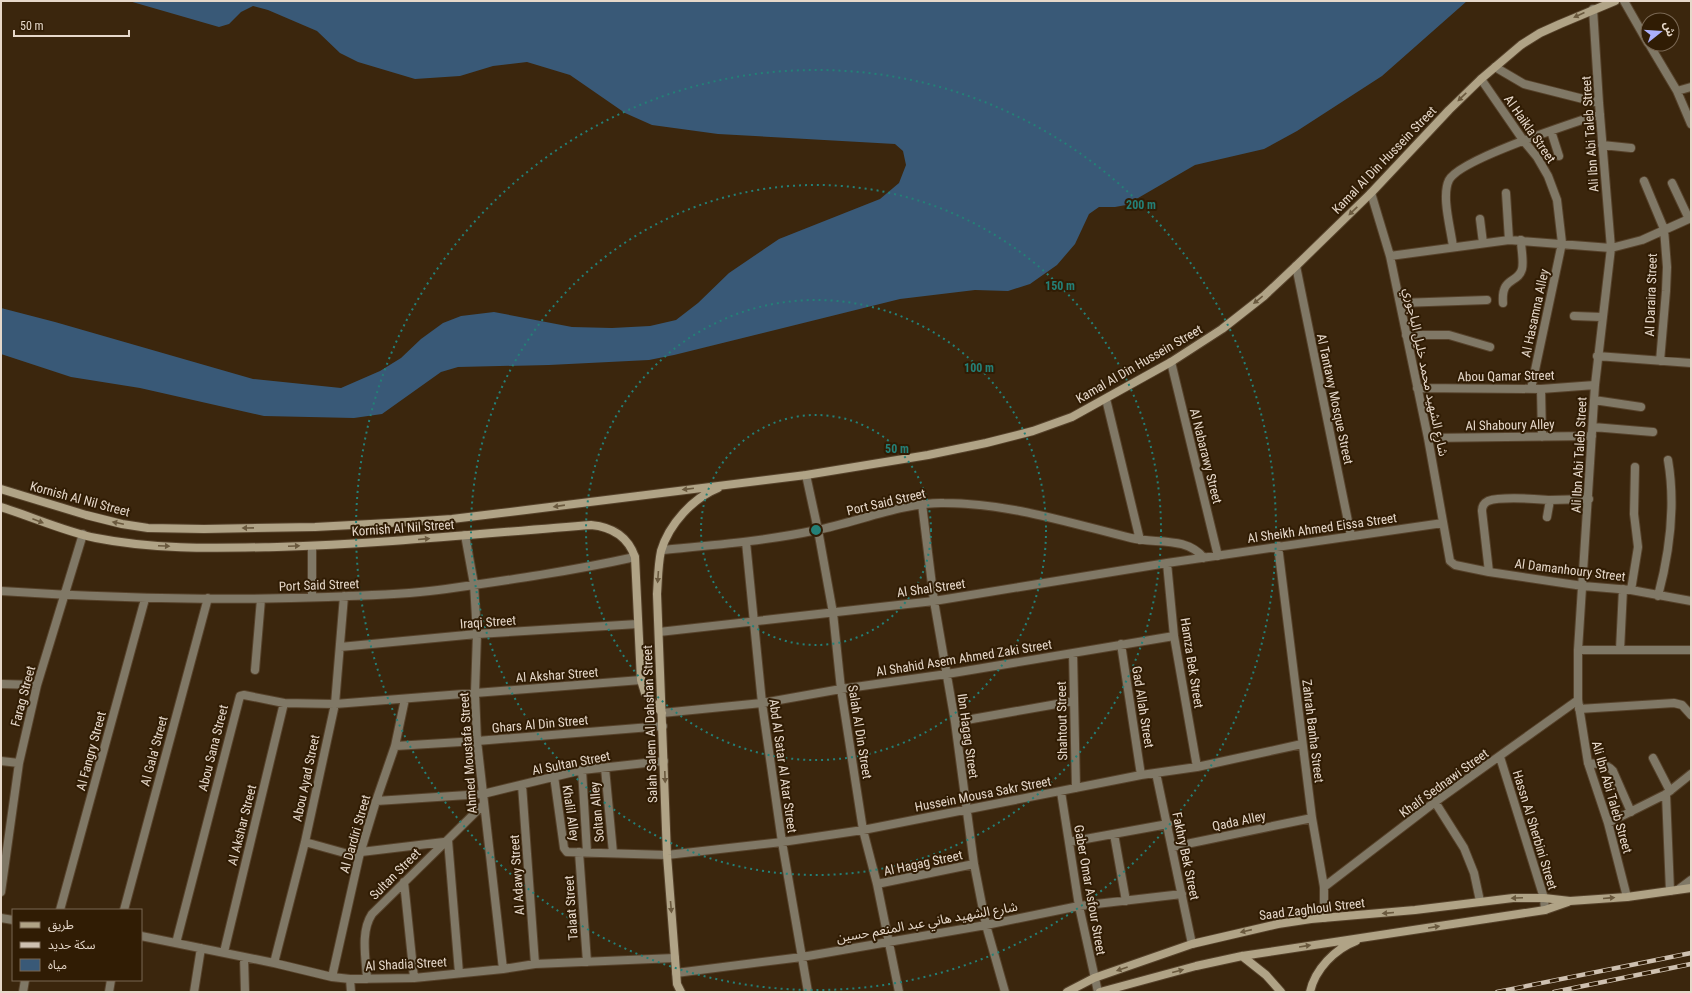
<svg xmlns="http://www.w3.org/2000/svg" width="1692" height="993" font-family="'Roboto Condensed','Noto Sans Arabic',sans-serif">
<rect width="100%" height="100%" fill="#3b260d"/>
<path fill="#395977" d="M 129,1 L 1467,1 L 1382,76 L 1297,131 L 1264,149 L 1195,165 L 1126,205 L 1115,207 L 1099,207 L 1089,214 L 1075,244 L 1057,265 L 1030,284 L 1008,291 L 975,290 L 900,299 L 674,355 L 649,360 L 549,365 L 458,367 L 441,372 L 382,414 L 354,418 L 264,416 L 140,388 L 71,377 L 1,354 L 1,308 L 55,322 L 253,379 L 341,388 L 380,371 L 401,358 L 421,339 L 443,323 L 461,316 L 494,312 L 572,327 L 612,328 L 650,326 L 676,320 L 698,303 L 729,273 L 779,239 L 880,199 L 899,183 L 906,165 L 903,151 L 895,144 L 718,134 L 652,125 L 625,113 L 570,75 L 527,62 L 493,66 L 460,76 L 415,79 L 358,62 L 340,53 L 317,31 L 268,10 L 253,6 L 241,12 L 229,24 L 219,27 Z"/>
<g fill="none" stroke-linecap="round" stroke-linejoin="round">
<defs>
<path id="minor" d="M 1624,1 L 1648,43
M 1593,9 L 1599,103 L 1611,248 L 1595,385 L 1578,650 L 1578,700 L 1588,763 L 1608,823 L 1627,897
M 1649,44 L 1677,91 L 1691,124
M 1495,67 L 1524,84 L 1599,103
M 1481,79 L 1523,140 L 1537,157 L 1548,176 L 1557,200 L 1562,243 L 1531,389
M 1677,91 L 1691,87
M 1551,131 L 1559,156
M 1602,145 L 1631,148
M 1644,181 L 1664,229 L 1667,267 L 1666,291 L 1660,361
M 1672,183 L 1689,219
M 1371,193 L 1390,256 L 1428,438 L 1450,561 L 1455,565 L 1489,572 L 1583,586 L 1631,590 L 1691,601
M 1506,193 L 1509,240
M 1480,219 L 1483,243
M 1453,247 C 1451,229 1441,196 1449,180 C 1460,159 1573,123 1600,114
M 1390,256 L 1509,240 L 1611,248 L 1642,240 L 1691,218
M 1296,266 L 1351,536
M 1400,303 L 1487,300
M 1503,303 C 1501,276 1518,284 1522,269 C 1524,261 1521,249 1521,240
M 1574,316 L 1602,317
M 1406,335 L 1449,335 L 1490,347
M 1597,356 L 1691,363
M 1171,362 L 1218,556
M 1417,388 L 1541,389 L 1595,385
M 1541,389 L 1542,437
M 1106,399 L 1140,540
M 1594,400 L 1641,407
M 1593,427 L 1653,432
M 1428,438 L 1592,436
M 806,475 L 818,530 L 833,613 L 841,689 L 863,830 L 877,884 L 899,992
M 922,504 L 934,601 L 955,722 L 974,864 L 986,925 L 1005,992
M 1547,517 L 1550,500 L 1589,499
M 465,535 L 474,584 L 477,634 L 475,693 L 477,741 L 503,969
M 746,542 L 762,703 L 782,842 L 808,992
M 312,546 L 312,597
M 1278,546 L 1312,818 L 1324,887 L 1324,918
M 662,550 C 714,545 766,541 817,530 C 857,522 905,502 944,503 C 1008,503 1070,523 1131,538 C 1156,544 1186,536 1204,558
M 1167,563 L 1174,636 L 1197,767
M 1489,572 L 1482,511 C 1482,507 1484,503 1488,501 C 1502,496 1535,499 1550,500
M 1631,590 L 1638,547 L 1634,514 L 1635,467
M 1,591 C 110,598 219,601 328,597 C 367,595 407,595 446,589 C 509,580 572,571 635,557
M 1658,596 C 1670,551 1676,506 1668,460
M 659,632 L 934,601 L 1167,563 L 1443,523
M 1121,644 L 1141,775
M 340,647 L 477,634 L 638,624
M 1578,650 L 1691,650
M 1620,650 L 1623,589
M 1073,653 L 1076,788
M 255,670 L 261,599
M 1,684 L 37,685
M 1579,709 L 1674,703 L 1682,705 L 1691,715
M 662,713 L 762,703 L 841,689 L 947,674 L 1174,636
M 955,722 L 1074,701
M 395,746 L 477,741 L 663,726
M 1500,757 L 1544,898 L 1545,910
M 1653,758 L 1670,791
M 1,761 L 19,763
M 1588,763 C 1598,764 1606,763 1613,771 L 1631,812
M 605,768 L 613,853
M 582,770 L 587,852
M 1156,773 L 1192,944
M 554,776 L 564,848 L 567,852 L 667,855 L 782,842 L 863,830 L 1141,775 L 1197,767 L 1302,744
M 522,785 L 535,964
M 1061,792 L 1079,906 L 1098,992
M 1666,794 L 1670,891
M 376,801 L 483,794 L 582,770 L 664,761
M 1435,802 L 1464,848 L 1474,873 L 1480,901
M 1608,823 L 1666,794 L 1691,774
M 1114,834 L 1126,901
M 448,840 L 459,973
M 305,842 L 359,857
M 1069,842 L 1168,824
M 1172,847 L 1312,818
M 361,852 L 444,842
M 579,852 L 587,962
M 404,882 L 414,978
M 877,884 L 974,864
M 1324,887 L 1435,802 L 1578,700
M 1679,889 L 1691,880
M 1,892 L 19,763 L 37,685 L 83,534
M 60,910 L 145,599
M 124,910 L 208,598
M 1,918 L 13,920
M 141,936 L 274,963 L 332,977 L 350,979 L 414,978 L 503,969 L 535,964 L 675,958
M 176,943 L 240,696 L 244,695 L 284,703 L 335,704 L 641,680
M 224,952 L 284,703
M 244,957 L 245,992
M 274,963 L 305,842 L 335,704 L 344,596
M 676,973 L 802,957 L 986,925 L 1079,906 L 1182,894
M 332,977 L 359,857 L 376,801 L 395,746 L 405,699
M 350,979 L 351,992
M 367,979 C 366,959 360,932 372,914 L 483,805
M 23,992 L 25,980
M 109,992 L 111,980
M 194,992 L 201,948"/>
<path id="secondary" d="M 1,489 L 86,515 L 122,524 L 148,528 L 204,529 L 315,527 L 408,522 L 452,519 L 526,510 L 806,475 L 928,455 L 986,443 L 1033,431 L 1072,417 L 1171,362 L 1222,329 L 1264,296 L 1296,266 L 1371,193 L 1449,110 L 1481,79 L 1521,45 L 1540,33 L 1560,24 L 1615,1
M 1,507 C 33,517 63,531 96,538 C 156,550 217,548 277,547 C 382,544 487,533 591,525 C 613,527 628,537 635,557 L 641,680 L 645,693 L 662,713
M 1242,956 L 1266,975 L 1281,992
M 681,992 L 677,984 L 667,855 L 657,594 C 658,580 658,565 661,551 C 669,524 693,498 718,488
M 1067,992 L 1094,978 L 1192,944 L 1278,924 L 1311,919 L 1415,910 L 1513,898 L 1544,898 L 1570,901 L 1627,897 L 1691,888
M 1100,992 L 1196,966 L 1242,956 L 1545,910 L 1568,902
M 1310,992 C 1315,969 1335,949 1356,941"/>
</defs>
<use href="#minor" stroke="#56422b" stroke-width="10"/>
<use href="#secondary" stroke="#56422b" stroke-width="10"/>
<use href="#minor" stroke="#807866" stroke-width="8"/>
<use href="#secondary" stroke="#b0a386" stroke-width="8"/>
<defs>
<path id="rail" d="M 1497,992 L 1691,953
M 1554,992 L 1691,964"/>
</defs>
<use href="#rail" stroke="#cec0b0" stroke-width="4.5"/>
<use href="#rail" stroke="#301c04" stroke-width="3" stroke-dasharray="9" stroke-linecap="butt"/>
</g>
<defs><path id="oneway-solid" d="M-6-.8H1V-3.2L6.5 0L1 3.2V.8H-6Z"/></defs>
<g fill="#6a593e">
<use href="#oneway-solid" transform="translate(1579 15) rotate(156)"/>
<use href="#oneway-solid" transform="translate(1462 97) rotate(136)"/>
<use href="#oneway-solid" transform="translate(1353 211) rotate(136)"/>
<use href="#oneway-solid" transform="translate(1258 300) rotate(141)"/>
<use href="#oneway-solid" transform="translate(688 489) rotate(173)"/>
<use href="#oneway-solid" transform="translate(559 506) rotate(172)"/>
<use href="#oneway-solid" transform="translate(38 521) rotate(21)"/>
<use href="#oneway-solid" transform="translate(118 523) rotate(-168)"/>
<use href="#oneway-solid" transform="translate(248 528) rotate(179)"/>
<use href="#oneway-solid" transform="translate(424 539) rotate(-5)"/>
<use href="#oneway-solid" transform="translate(164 546) rotate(2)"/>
<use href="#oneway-solid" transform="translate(294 546) rotate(-2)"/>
<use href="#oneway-solid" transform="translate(658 577) rotate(94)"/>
<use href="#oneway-solid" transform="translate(665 777) rotate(88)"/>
<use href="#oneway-solid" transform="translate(1517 898) rotate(178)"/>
<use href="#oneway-solid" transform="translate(1609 898) rotate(-5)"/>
<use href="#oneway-solid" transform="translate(671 907) rotate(85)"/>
<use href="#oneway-solid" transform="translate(1388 913) rotate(175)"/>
<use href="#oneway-solid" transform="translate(1434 927) rotate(-9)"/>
<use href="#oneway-solid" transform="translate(1246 931) rotate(167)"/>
<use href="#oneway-solid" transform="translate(1305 946) rotate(-9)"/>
<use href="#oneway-solid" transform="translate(1122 969) rotate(161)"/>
<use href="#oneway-solid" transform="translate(1178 971) rotate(-15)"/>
</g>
<g fill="none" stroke="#248077" stroke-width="2" stroke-dasharray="2 4">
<circle cx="816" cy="530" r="115"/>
<circle cx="816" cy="530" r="230"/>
<circle cx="816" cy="530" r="345"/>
<circle cx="816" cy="530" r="460"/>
</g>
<g text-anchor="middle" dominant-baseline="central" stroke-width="4" stroke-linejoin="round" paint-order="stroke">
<g font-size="13" fill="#e6d8ca" stroke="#301c04">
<text transform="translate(1530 129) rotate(55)">Al Haikla Street</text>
<text transform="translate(1590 134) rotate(-94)">Ali Ibn Abi Taleb Street</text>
<text transform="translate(1384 160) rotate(-46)">Kamal Al Din Hussein Street</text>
<text transform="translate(1651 295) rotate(-88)">Al Daraira Street</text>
<text transform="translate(1535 313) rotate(-78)">Al Hasamna Alley</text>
<text transform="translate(1139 364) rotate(-30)">Kamal Al Din Hussein Street</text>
<text transform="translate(1426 372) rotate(78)">شارع الشهيد محمد خليل الباجوري</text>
<text transform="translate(1506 376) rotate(-1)">Abou Qamar Street</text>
<text transform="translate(1335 399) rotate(78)">Al Tantawy Mosque Street</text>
<text transform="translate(1510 425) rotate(-1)">Al Shaboury Alley</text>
<text transform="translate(1579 455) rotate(-87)">Ali Ibn Abi Taleb Street</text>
<text transform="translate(1206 456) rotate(76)">Al Nabarawy Street</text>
<text transform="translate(80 499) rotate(15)">Kornish Al Nil Street</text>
<text transform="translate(886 502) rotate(-13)">Port Said Street</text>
<text transform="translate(403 528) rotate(-4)">Kornish Al Nil Street</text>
<text transform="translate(1322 528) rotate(-8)">Al Sheikh Ahmed Eissa Street</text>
<text transform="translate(1570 570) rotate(7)">Al Damanhoury Street</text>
<text transform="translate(319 585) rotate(-2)">Port Said Street</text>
<text transform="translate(931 588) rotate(-8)">Al Shal Street</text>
<text transform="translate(488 622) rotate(-4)">Iraqi Street</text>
<text transform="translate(964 658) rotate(-9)">Al Shahid Asem Ahmed Zaki Street</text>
<text transform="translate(1192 663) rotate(81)">Hamza Bek Street</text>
<text transform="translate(557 675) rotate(-4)">Al Akshar Street</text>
<text transform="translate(23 696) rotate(-75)">Farag Street</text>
<text transform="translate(1143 707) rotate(81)">Gad Allah Street</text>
<text transform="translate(1062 721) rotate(-91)">Shahtout Street</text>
<text transform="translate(540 724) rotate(-5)">Ghars Al Din Street</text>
<text transform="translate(650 724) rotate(-92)">Salah Salem Al Dahshan Street</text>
<text transform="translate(1313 731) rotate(83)">Zahrah Banha Street</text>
<text transform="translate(860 732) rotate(81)">Salah Al Din Street</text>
<text transform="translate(968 736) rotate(82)">Ibn Hagag Street</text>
<text transform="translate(213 748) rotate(-76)">Abou Sana Street</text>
<text transform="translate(91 751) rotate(-75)">Al Fangry Street</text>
<text transform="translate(154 751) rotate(-75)">Al Gala' Street</text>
<text transform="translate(468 753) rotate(-94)">Ahmed Moustafa Street</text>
<text transform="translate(571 763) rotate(-11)">Al Sultan Street</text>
<text transform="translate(783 766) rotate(82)">Abd Al Satar Al Atar Street</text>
<text transform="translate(306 778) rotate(-78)">Abou Ayad Street</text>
<text transform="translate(1444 783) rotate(-36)">Khalf Sednawi Street</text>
<text transform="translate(983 794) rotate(-11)">Hussein Mousa Sakr Street</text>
<text transform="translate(1612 797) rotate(74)">Ali Ibn Abi Taleb Street</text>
<text transform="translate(597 812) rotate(-95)">Soltan Alley</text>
<text transform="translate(571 813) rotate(82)">Khalil Alley</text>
<text transform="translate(1239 821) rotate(-12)">Qada Alley</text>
<text transform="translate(242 825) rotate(-76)">Al Akshar Street</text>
<text transform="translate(1535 830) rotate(73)">Hassn Al Sherbini Street</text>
<text transform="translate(355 834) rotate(-74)">Al Dardiri Street</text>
<text transform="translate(1186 856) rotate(78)">Fakhry Bek Street</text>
<text transform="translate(923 863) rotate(-12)">Al Hagag Street</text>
<text transform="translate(395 874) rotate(-45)">Sultan Street</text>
<text transform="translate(517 875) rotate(-94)">Al Adawy Street</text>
<text transform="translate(1090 890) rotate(80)">Gaber Omar Asfour Street</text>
<text transform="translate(571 908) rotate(-94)">Talaat Street</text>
<text transform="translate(1312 909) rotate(-7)">Saad Zaghloul Street</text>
<text transform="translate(927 922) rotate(-10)">شارع الشهيد هاني عبد المنعم حسين</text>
<text transform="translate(406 964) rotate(-3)">Al Shadia Street</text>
</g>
</g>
<circle cx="816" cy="530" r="6" fill="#248077" stroke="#301c04" stroke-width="2"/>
<g font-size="12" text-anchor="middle" font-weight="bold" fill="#248077" stroke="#301c04" stroke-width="4" stroke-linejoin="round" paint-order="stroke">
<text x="1141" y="209">200 m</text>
<text x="1060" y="290">150 m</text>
<text x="979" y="372">100 m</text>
<text x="897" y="453">50 m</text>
</g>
<rect width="1692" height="993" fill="none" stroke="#e6d8ca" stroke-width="4"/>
<rect x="12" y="909" width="130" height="72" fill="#301c04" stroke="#796753"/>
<rect x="20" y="922" width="20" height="6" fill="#b0a386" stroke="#796753"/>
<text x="48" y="929" font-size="12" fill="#e6d8ca">طريق</text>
<rect x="20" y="942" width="20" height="6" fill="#cec0b0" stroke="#796753"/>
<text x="48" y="949" font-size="12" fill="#e6d8ca">سكة حديد</text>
<rect x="20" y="959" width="20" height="12" fill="#395977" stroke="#796753"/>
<text x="48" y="969" font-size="12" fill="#e6d8ca">مياه</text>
<g transform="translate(1660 32) rotate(73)"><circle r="19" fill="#301c04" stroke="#796753"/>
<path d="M0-3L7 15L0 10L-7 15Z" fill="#abaffb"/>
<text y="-6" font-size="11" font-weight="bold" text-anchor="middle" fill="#e6d8ca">ش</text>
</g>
<path d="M14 30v6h115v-6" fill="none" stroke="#e6d8ca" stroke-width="2"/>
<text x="20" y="30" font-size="12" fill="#e6d8ca" stroke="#301c04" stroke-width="3" paint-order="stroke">50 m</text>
</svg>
